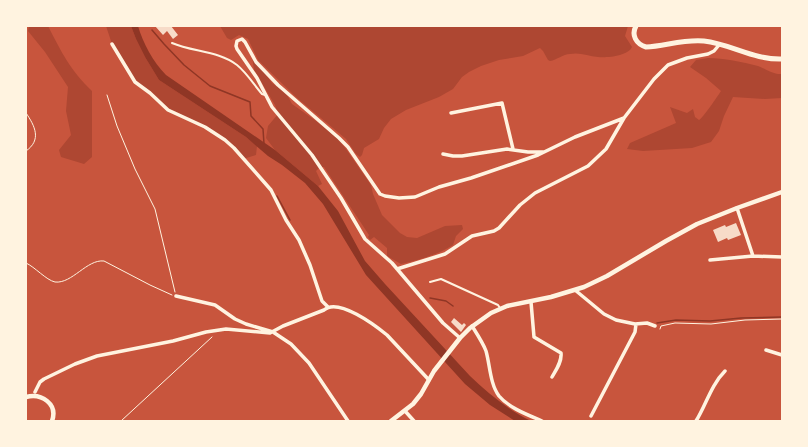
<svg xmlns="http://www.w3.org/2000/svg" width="808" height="447" font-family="'PT Sans',sans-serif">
<rect width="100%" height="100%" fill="#c8553d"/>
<path fill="#ae4732" d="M 29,26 L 48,26 C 62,53 70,70 92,91 L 92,157 L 84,164 L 61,157 L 59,150 L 71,135 L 66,111 L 68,87 L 45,52 L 28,31 Z
M 106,26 L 131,26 L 136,39 L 145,57 L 159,80 L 246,137 L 257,146 L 256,155 L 243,159 L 234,148 L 214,132 L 175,114 L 135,82 L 112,44 Z
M 220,26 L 628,26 L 625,36 L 632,47 C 628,56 607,58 598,57 C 588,56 580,52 570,54 C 563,54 557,60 550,61 L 548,60 L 543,51 L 540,48 L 523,56 L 499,60 L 481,66 L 469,72 L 462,77 L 453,89 L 439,97 L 406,110 L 391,119 L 384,128 L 379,139 L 364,148 L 362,155 L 360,157 L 356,154 L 346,139 L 297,98 L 258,60 L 248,39 L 239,35 L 231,40 L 227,38 Z
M 252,56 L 272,83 L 286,93 L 292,104 L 316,121 L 337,138 L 346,149 L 371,185 L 373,194 L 382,215 L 400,233 L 407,237 L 417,238 L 445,226 L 462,225 L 463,229 L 456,236 L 453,245 C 437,255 419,260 401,264 L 387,256 L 387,248 L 374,237 L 370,240 L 368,237 L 369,235 L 324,167 L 320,167 L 316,171 L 322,184 L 318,186 L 275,150 L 266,138 L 268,126 L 278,114 L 275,105 L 254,70 Z
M 708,58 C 724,58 742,62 758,66 C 766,69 774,75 782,74 L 782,98 L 765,99 L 733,97 L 724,116 L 719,131 L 711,142 L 692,148 L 643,151 L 627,149 L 630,143 L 676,123 L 670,107 L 687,113 L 693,109 L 695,117 L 699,120 C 703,118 717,97 721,91 L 706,78 L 690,67 L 696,60 Z"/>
<path fill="#8f3625" d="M 131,26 L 138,26 C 143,43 153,62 166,75 L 275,150 L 318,186 L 338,211 L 365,261 L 385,284 L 470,376 C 488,393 508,410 531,421 L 515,421 L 490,405 L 465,384 L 366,275 L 323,204 L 305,183 L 282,165 L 268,156 L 246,137 L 159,80 L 145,57 L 136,39 Z"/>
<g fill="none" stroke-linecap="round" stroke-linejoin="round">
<path stroke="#8f3625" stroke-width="1.5" d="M 152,30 L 164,44 L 184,65 L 210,86 L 250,102 L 251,116 L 263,129 L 264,144
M 277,196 L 290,220
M 430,298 L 446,301 L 453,306
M 657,323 L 676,320 L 710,321 L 741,318 L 782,317"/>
</g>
<path fill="#f7dbc8" d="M 155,26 L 171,26 L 178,35 L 173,39 L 167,31 L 163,35 Z
M 736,223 L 741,235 L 728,240 L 727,238 L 718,242 L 713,230 L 725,225 L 726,227 Z
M 454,318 L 462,325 L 464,323 L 466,325 L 461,332 L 451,322 Z"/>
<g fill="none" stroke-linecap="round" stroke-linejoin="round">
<path stroke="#fff3e0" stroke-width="1" d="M 107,95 L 117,126 L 135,169 L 155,209 L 175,292
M 26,113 C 35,126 42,140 26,151
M 26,263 C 35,267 46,280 55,282 C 72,284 87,259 104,261 L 150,285 L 172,295
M 660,329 L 661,326 L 675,323 L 711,324 L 745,320 L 782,319
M 121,421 L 212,337"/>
<path stroke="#fff3e0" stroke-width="2" d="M 172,43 C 193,52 219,51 237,65 C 247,73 254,85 262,94 L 265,95
M 430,282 L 441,279 L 498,305 L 500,308"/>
<path stroke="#fff3e0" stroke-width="3.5" d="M 112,44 L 135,82 L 150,93 L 168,110 L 205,127 L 225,140 L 234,148 L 271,190 L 286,220 L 299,240 L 310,265 L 322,301 L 328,307
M 451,113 L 502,103 L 513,149
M 443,154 L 453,156 L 462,156 L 507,149 L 528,152 L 544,152
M 753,256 L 782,257
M 710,260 L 753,256 L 737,208
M 397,269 L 445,254 L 472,236 L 494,231 L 499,228 L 520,205 L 535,193 L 588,166 L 606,149 L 624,118
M 575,290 L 604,314 L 616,320 L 635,324 L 647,323 L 655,326
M 176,296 L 215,305 L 235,319 L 246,324 L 273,332 L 291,344 L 309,363 L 348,421
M 531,302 L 534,337 L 561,353 C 562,362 556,370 552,377
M 472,326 C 477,334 483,343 486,351 C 490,365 490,384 499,396 C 509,408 528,415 542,421
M 460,338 L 443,323 L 392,263 L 365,239 L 341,198 L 312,155 L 272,107 L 257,78 L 237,49 L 236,46 L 237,41 L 242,39 L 245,42 L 256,62 L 278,85 L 339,138 L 348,147 L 380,194 L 385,196 L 399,198 L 415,197 L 439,187 L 471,178 L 538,155 L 575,137 L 624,118 L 654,79 L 668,65 L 687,58 L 708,54 L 714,51 L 719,45
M 766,350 L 782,355
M 35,392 L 40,382 L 44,379 L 75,364 L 97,356 L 173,341 L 206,332 L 226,329 L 270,333 L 283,326 L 324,310 C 338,297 376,326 387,335 L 429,380
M 405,411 L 414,421
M 591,416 L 635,332 L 636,324
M 696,421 C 706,405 711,385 725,371"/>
<path stroke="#fff3e0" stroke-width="4.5" d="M 26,397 C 42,393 58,404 52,421
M 391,421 L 413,404 L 421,394 L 434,371 L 460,338 L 470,328 L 491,313 L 507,306 L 551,297 L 584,287 L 607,276 L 666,241 L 697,224 L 737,208 L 782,192"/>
<path stroke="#fff3e0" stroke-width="5" d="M 636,26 C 631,35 636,44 646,47 C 665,46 684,39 704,41 C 731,44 754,60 782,59"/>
</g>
<rect width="808" height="447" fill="none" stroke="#fff3e0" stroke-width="54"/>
</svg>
